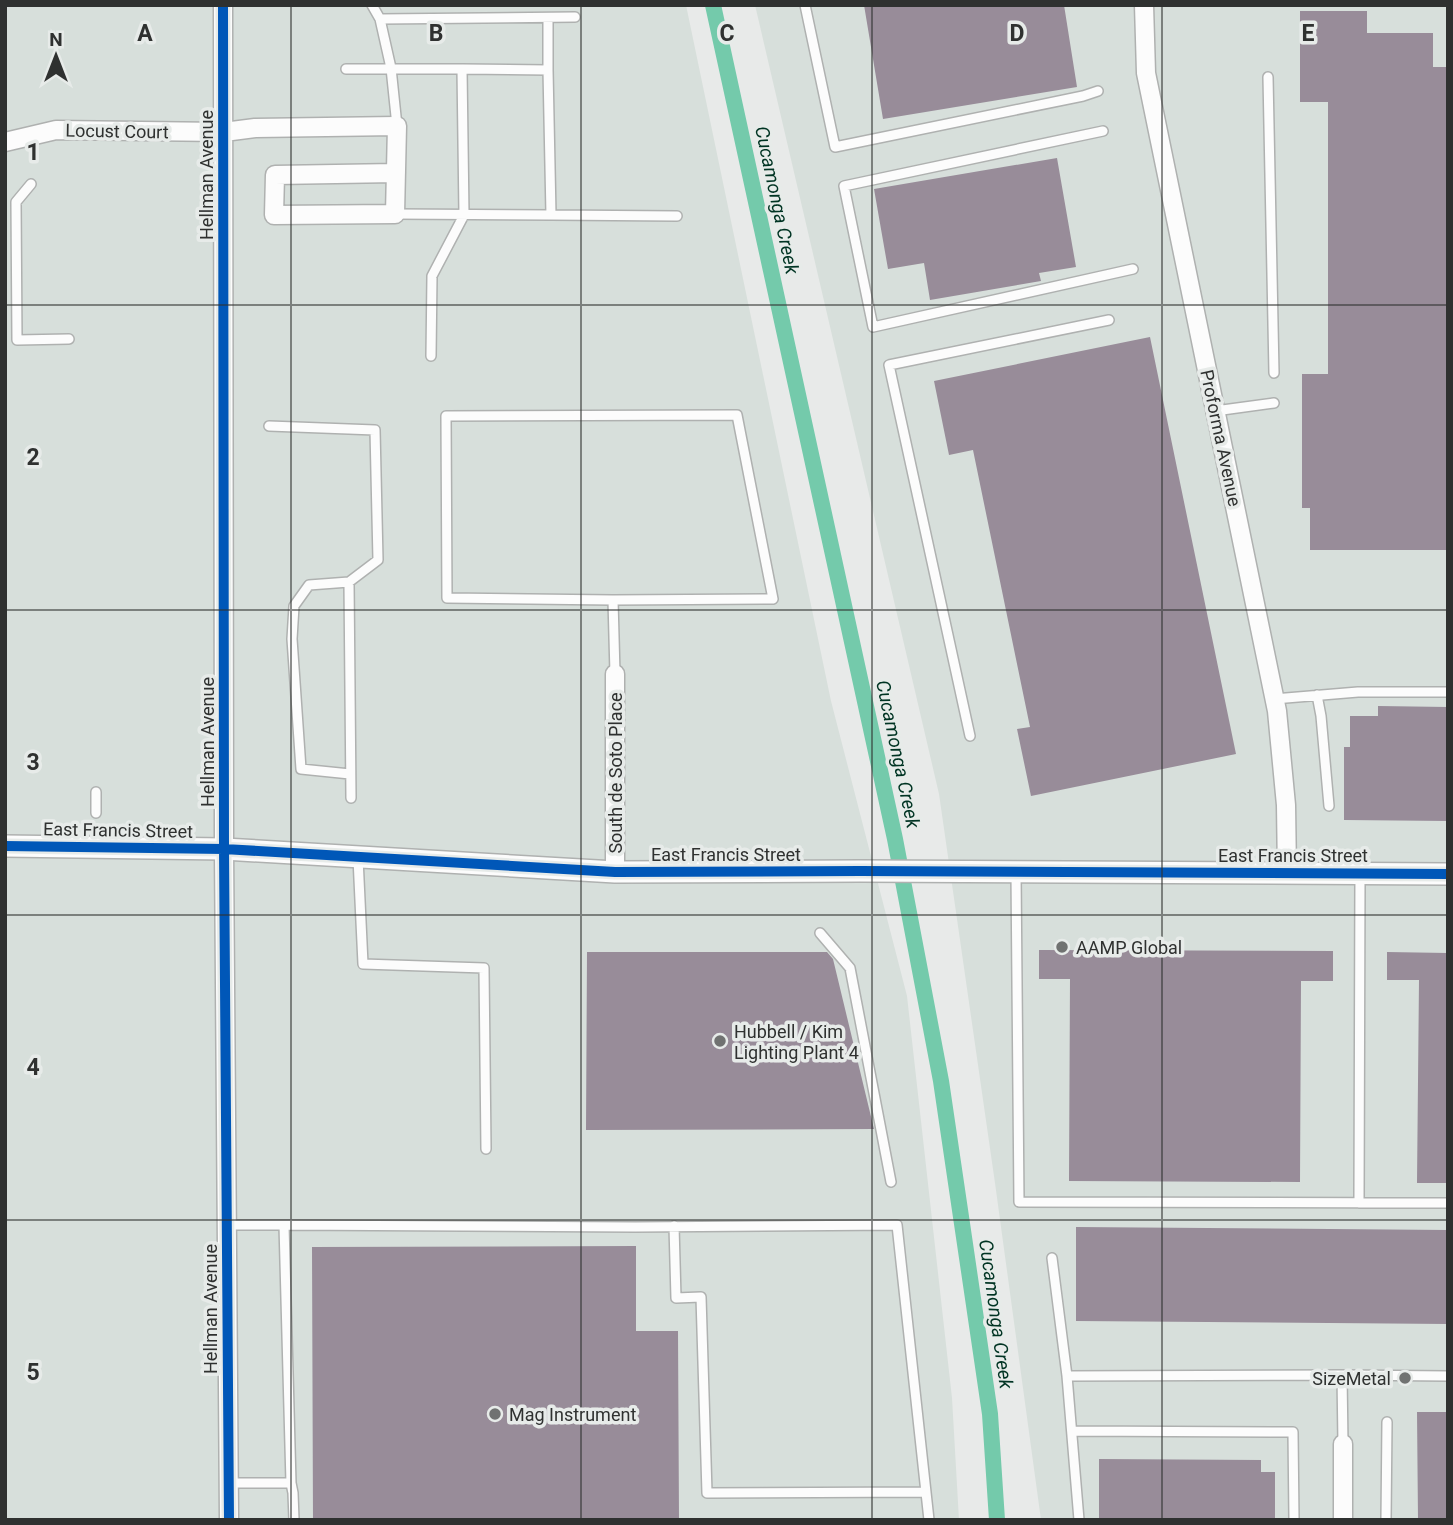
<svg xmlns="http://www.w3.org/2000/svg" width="1453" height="1525" font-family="Roboto,sans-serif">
<rect width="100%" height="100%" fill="#e8eae9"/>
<path fill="#d7dfdb" d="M 5,5 L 686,5 L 831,701 L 907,996 L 952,1398 L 959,1520 L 5,1520 Z
M 755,5 L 1448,5 L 1448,1520 L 1041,1520 L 995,1183 L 939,794 Z"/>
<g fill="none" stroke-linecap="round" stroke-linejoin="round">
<path stroke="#74caab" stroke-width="16" d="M 713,5 L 895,839 L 941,1081 L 965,1244 L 990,1414 L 997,1520"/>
</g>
<path fill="#988c99" d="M 864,5 L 1064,5 L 1077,87 L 883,119 Z
M 1300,11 L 1367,11 L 1367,33 L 1433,33 L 1433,67 L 1448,67 L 1448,550 L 1310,550 L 1310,508 L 1302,508 L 1302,374 L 1328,374 L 1328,102 L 1300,102 Z
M 1057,158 L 1076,267 L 1039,273 L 1041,281 L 930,300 L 924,263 L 888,269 L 874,189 Z
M 1150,337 L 1236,754 L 1031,796 L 1017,729 L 1030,727 L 973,450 L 949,455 L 934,381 Z
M 1378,706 L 1448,707 L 1448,821 L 1344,820 L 1344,747 L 1350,747 L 1350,716 L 1378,716 Z
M 1039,950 L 1333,951 L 1333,981 L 1301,981 L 1300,1182 L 1069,1181 L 1070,979 L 1039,979 Z
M 587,952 L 827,952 L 833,959 L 874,1129 L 586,1130 Z
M 1387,952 L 1448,953 L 1448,1183 L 1417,1183 L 1419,980 L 1387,980 Z
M 1076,1227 L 1448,1230 L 1448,1324 L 1076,1321 Z
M 636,1246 L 636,1331 L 678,1331 L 679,1520 L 313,1520 L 312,1247 Z
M 1417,1412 L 1448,1412 L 1448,1520 L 1418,1520 Z
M 1099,1459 L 1261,1460 L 1261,1472 L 1275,1472 L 1275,1520 L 1099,1520 Z"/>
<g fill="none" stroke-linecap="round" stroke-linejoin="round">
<defs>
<path id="service" d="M 372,5 L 380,19
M 805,5 L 835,147 L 1083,96 L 1098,91
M 346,69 L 462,69 L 464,215 L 432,276 L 431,356
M 462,69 L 548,70 L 548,18
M 548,70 L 551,215 L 677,216
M 1268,77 L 1274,373
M 397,126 L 391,68 L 380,19 L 575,17
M 1103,131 L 844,186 L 873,327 L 1133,269
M 31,184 L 16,202 L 17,340 L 69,339
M 395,214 L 551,215
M 1215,411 L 1274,403
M 269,426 L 375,430 L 378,560 L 349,582 L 309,585 L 294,606 L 292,639 L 301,769 L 350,774
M 349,582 L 351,798
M 613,600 L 447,598 L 446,416 L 737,415 L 773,599 L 613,600 L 615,674
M 1317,695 L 1321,716 L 1329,806
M 1274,699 L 1358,692 L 1448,692
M 970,736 L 889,365 L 1109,320
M 96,792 L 96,813
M 358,858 L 363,964 L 484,968 L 486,1149
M 1016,873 L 1019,1202 L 1448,1203
M 820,933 L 850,968 L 891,1182
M 1359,1203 L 1360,873
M 227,1225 L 284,1225
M 674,1226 L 676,1298 L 701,1297 L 707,1493 L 926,1492
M 1052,1258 L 1067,1376 L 1342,1375 L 1343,1444
M 1342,1375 L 1448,1376
M 1067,1376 L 1079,1520
M 1072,1431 L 1293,1432 L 1294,1520
M 229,1483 L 291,1483 L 284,1225 L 635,1227 L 897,1225 L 929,1520
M 291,1483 L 293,1493 L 294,1520
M 1386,1520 L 1387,1422"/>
<path id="minor" d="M 223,5 L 224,849 L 229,1520
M 1144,5 L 1146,73 L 1277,711 L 1286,805 L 1287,873
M 5,142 L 56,130 L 224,132 L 255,128 L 397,126 L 395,214 L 274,215 L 275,175 L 396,173
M 615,674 L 615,872
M 1343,1444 L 1343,1520"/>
<path id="tertiary" d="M 5,846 L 224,849 L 615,872 L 860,871 L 1448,874"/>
</defs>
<use href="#service" stroke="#afb1b0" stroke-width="12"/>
<use href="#minor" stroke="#afb1b0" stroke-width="21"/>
<use href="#tertiary" stroke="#afb1b0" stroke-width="24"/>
<use href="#service" stroke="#fcfcfc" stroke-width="9"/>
<use href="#minor" stroke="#fcfcfc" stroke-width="18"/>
<use href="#tertiary" stroke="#fcfcfc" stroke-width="21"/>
<defs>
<path id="cycleway" d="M 223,5 L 224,849 L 229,1520
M 5,846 L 224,849 L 615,872 L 860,871 L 1448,874"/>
</defs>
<use href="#cycleway" stroke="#e7ebe9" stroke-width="15"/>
<use href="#cycleway" stroke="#0057b8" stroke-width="10"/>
</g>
<path fill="none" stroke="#2f3130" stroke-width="2" stroke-opacity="0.55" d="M 291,5 L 291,1520M 581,5 L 581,1520M 872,5 L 872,1520M 1162,5 L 1162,1520M 5,305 L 1448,305M 5,610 L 1448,610M 5,915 L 1448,915M 5,1220 L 1448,1220"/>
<g fill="#707271" stroke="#e7ebe9" stroke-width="2.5">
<circle cx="1062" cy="947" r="7"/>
<circle cx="720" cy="1041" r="7"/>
<circle cx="1405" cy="1378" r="7"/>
<circle cx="495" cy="1414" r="7"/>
</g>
<g text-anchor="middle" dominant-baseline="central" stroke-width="7" stroke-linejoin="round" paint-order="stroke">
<g font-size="18" fill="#2f3130" stroke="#e7ebe9">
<text transform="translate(117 131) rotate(1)">Locust Court</text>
<text transform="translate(206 175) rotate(-90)">Hellman Avenue</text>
<text transform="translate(1221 438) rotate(78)">Proforma Avenue</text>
<text transform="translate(207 742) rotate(-90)">Hellman Avenue</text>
<text transform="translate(615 773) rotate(-90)">South de Soto Place</text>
<text transform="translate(118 830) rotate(1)">East Francis Street</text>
<text x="726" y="854">East Francis Street</text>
<text x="1293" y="855">East Francis Street</text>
<text transform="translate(210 1309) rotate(-90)">Hellman Avenue</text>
</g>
<g font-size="18" fill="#2f3130" stroke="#e7ebe9" text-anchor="start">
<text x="1076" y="947">AAMP Global</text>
<text x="734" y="1031">Hubbell / Kim<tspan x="734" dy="21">Lighting Plant 4</tspan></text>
<text x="1391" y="1378" text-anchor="end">SizeMetal</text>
<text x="509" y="1414">Mag Instrument</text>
</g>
<g font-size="19" font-style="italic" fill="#003423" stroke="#e7ebe9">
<text transform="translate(777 200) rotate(78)">Cucamonga Creek</text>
<text transform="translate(898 754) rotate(78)">Cucamonga Creek</text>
<text transform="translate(996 1314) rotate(82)">Cucamonga Creek</text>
</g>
</g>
<g font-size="23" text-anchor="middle" font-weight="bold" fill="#2f3130" stroke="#e7ebe9" stroke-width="7" stroke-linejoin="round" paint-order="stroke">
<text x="145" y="41">A</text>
<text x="436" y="41">B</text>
<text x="727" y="41">C</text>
<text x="1017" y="41">D</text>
<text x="1308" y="41">E</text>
<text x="33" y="160">1</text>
<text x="33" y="465">2</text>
<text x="33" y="770">3</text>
<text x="33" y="1075">4</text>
<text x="33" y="1380">5</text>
</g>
<rect width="1453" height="1525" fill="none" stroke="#2f3130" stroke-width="14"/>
<g transform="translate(56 56)" stroke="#e7ebe9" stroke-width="5" paint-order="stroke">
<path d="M0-5L12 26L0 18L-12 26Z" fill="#2f3130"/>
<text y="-10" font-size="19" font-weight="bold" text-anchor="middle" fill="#2f3130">N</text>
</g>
</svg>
